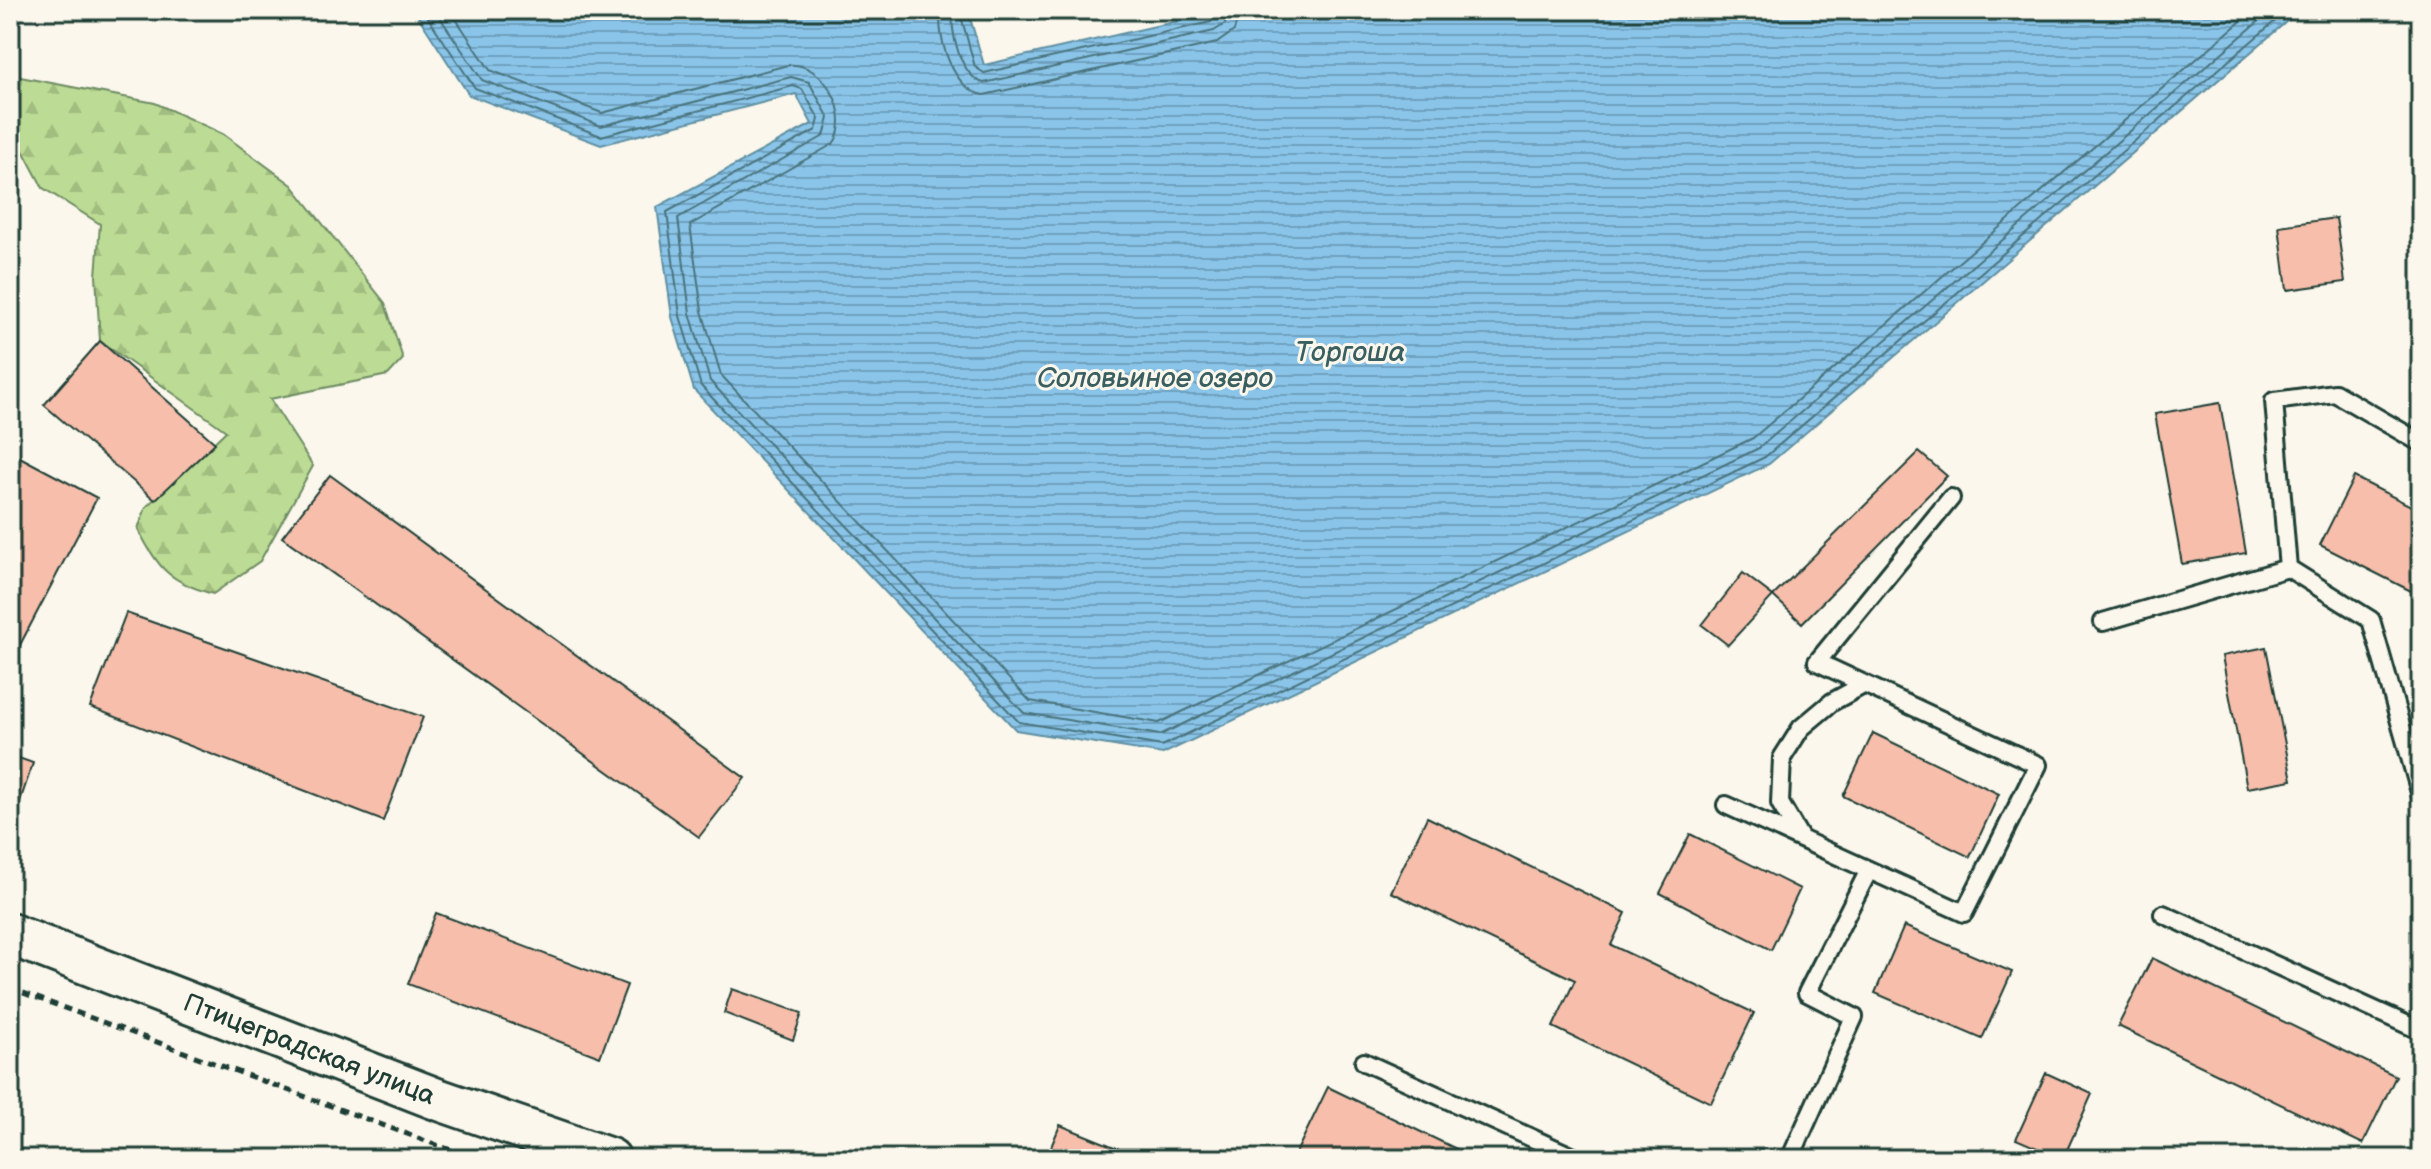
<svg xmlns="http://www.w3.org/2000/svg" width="2431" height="1169" font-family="'Balsamiq Sans',sans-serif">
<defs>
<pattern id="forest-firs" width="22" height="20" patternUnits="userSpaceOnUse" patternTransform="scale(2)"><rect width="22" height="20" fill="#bcdb94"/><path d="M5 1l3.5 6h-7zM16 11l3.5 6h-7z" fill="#a1bd80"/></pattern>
<pattern id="water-rules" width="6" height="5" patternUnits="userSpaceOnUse" patternTransform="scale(2)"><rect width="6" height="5" fill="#8ac5e9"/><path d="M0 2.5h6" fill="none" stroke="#70a1be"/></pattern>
</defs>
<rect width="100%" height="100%" fill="#fbf7ec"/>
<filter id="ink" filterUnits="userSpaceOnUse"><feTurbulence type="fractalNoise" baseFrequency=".0125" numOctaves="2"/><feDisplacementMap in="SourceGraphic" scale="16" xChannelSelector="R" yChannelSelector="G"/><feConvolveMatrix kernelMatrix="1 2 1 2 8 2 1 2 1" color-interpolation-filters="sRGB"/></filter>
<g filter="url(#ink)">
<path fill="url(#forest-firs)" stroke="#6e8c64" stroke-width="2" d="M 10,75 L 155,103 L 223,134 L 292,185 L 385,303 L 403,359 L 388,375 L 270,399 L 313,466 L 260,561 L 213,594 C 170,582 158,569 138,529 L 146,507 L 226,431 L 100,341 L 96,276 L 100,224 L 43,188 L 19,143 L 10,134 Z"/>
<path fill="url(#water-rules)" stroke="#5f8fa1" stroke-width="2" d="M 414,10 L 992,10 L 970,18 L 984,65 L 1226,10 L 2300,10 L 1769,464 L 1163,754 L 1016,730 L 694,390 L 672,317 L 657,207 L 812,124 L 796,94 L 601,145 L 469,95 Z"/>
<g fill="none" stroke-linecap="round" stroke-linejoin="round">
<path stroke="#4a737c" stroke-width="2" d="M 423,10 L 475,88 L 601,136 L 793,86 L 802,89 L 819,119 L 816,130 L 667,212 L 680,316 L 701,386 L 1019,722 L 1162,746 L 1765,457 L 2288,10
M 435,10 L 482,80 L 601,126 L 791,77 L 809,82 L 829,118 L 824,136 L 678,218 L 690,313 L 710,381 L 1024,713 L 1160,735 L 1759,448 L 2272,10
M 450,10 L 490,70 L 602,113 L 788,65 C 824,61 854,116 833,144 L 690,225 L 702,311 L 721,375 L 1030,701 L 1159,723 L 1753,438 L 2254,10
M 941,10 C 936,37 953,91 984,95 L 1217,43 L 1234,31 L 1240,10
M 954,10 C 948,30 962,79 984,83 L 1214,31 L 1225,24 L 1228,10
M 968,10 L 962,20 L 975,67 L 984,73 L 1211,22 L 1218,10"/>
</g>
<path fill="#f6beab" stroke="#1f3d34" stroke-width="2" d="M 2336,218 L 2345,282 L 2287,290 L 2279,226 Z
M 100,341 L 215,443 L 155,500 L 44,405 Z
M 2220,403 L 2246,553 L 2182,564 L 2155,414 Z
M 1919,452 L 1947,476 L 1802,623 L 1773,596 Z
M 16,455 L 97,498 L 10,664 L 10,466 Z
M 330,475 L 745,778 L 699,837 L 282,537 Z
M 2354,477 L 2421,511 L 2421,596 L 2320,545 Z
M 1743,573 L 1773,596 L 1728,645 L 1702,625 Z
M 126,613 L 423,717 L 383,821 L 90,707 Z
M 2266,647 L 2292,780 L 2247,788 L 2222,656 Z
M 1873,733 L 1999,794 L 1970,857 L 1843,796 Z
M 10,755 L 33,763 L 15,816 L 10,814 Z
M 1427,817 L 1626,913 L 1611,945 L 1754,1013 L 1711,1103 L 1553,1027 L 1575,980 L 1391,892 Z
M 1690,834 L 1800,889 L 1771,950 L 1660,893 Z
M 436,913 L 627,985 L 600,1057 L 408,984 Z
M 1904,926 L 2012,972 L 1982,1039 L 1875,993 Z
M 2152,958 L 2396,1076 L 2363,1144 L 2118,1026 Z
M 732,989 L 802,1013 L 793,1040 L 724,1013 Z
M 2046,1073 L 2092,1094 L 2063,1159 L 2016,1139 Z
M 1328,1087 L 1477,1159 L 1293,1159 Z
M 1060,1125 L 1144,1159 L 1046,1159 Z"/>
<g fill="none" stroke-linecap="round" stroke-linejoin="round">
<defs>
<path id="service" d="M 2288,568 L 2371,620 L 2421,796
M 2103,622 L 2288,568 L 2274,401 L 2335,393 L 2421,443
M 1726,805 L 1869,870
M 1801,839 L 1780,803 L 1782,758 L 1801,728 L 1832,702 L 1863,685
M 2163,914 L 2421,1031
M 1364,1062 L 1578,1159
M 1790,1159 L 1854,1017 L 1807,993 L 1869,870 L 1964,913 L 2038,765 L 1817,662 L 1951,498"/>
<path id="tertiary" d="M 10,934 L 434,1098 L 610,1159"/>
</defs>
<use href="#service" stroke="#1f3d34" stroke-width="22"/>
<use href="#tertiary" stroke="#1f3d34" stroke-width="46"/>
<path stroke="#1f3d34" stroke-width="5" stroke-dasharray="8 6" stroke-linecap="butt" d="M 10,988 L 475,1159"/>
<use href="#service" stroke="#fbf7ec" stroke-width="16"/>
<use href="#tertiary" stroke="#fbf7ec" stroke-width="40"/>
</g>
</g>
<g text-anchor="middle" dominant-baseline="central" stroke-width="6" stroke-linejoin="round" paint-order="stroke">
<g font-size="26" fill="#1f3d34" stroke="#fbf7ec">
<text transform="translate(309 1050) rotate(21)">Птицеградская улица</text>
</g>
<g font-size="28" font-style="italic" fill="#3a5f61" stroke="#fbf7ec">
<text x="1350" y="352">Торгоша</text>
<text x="1155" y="378">Соловьиное озеро</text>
</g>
</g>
<rect width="2431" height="1169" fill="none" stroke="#fbf7ec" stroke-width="40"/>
<rect x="20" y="20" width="2391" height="1129" fill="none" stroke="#1f3d34" stroke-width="3" filter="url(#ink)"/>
</svg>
